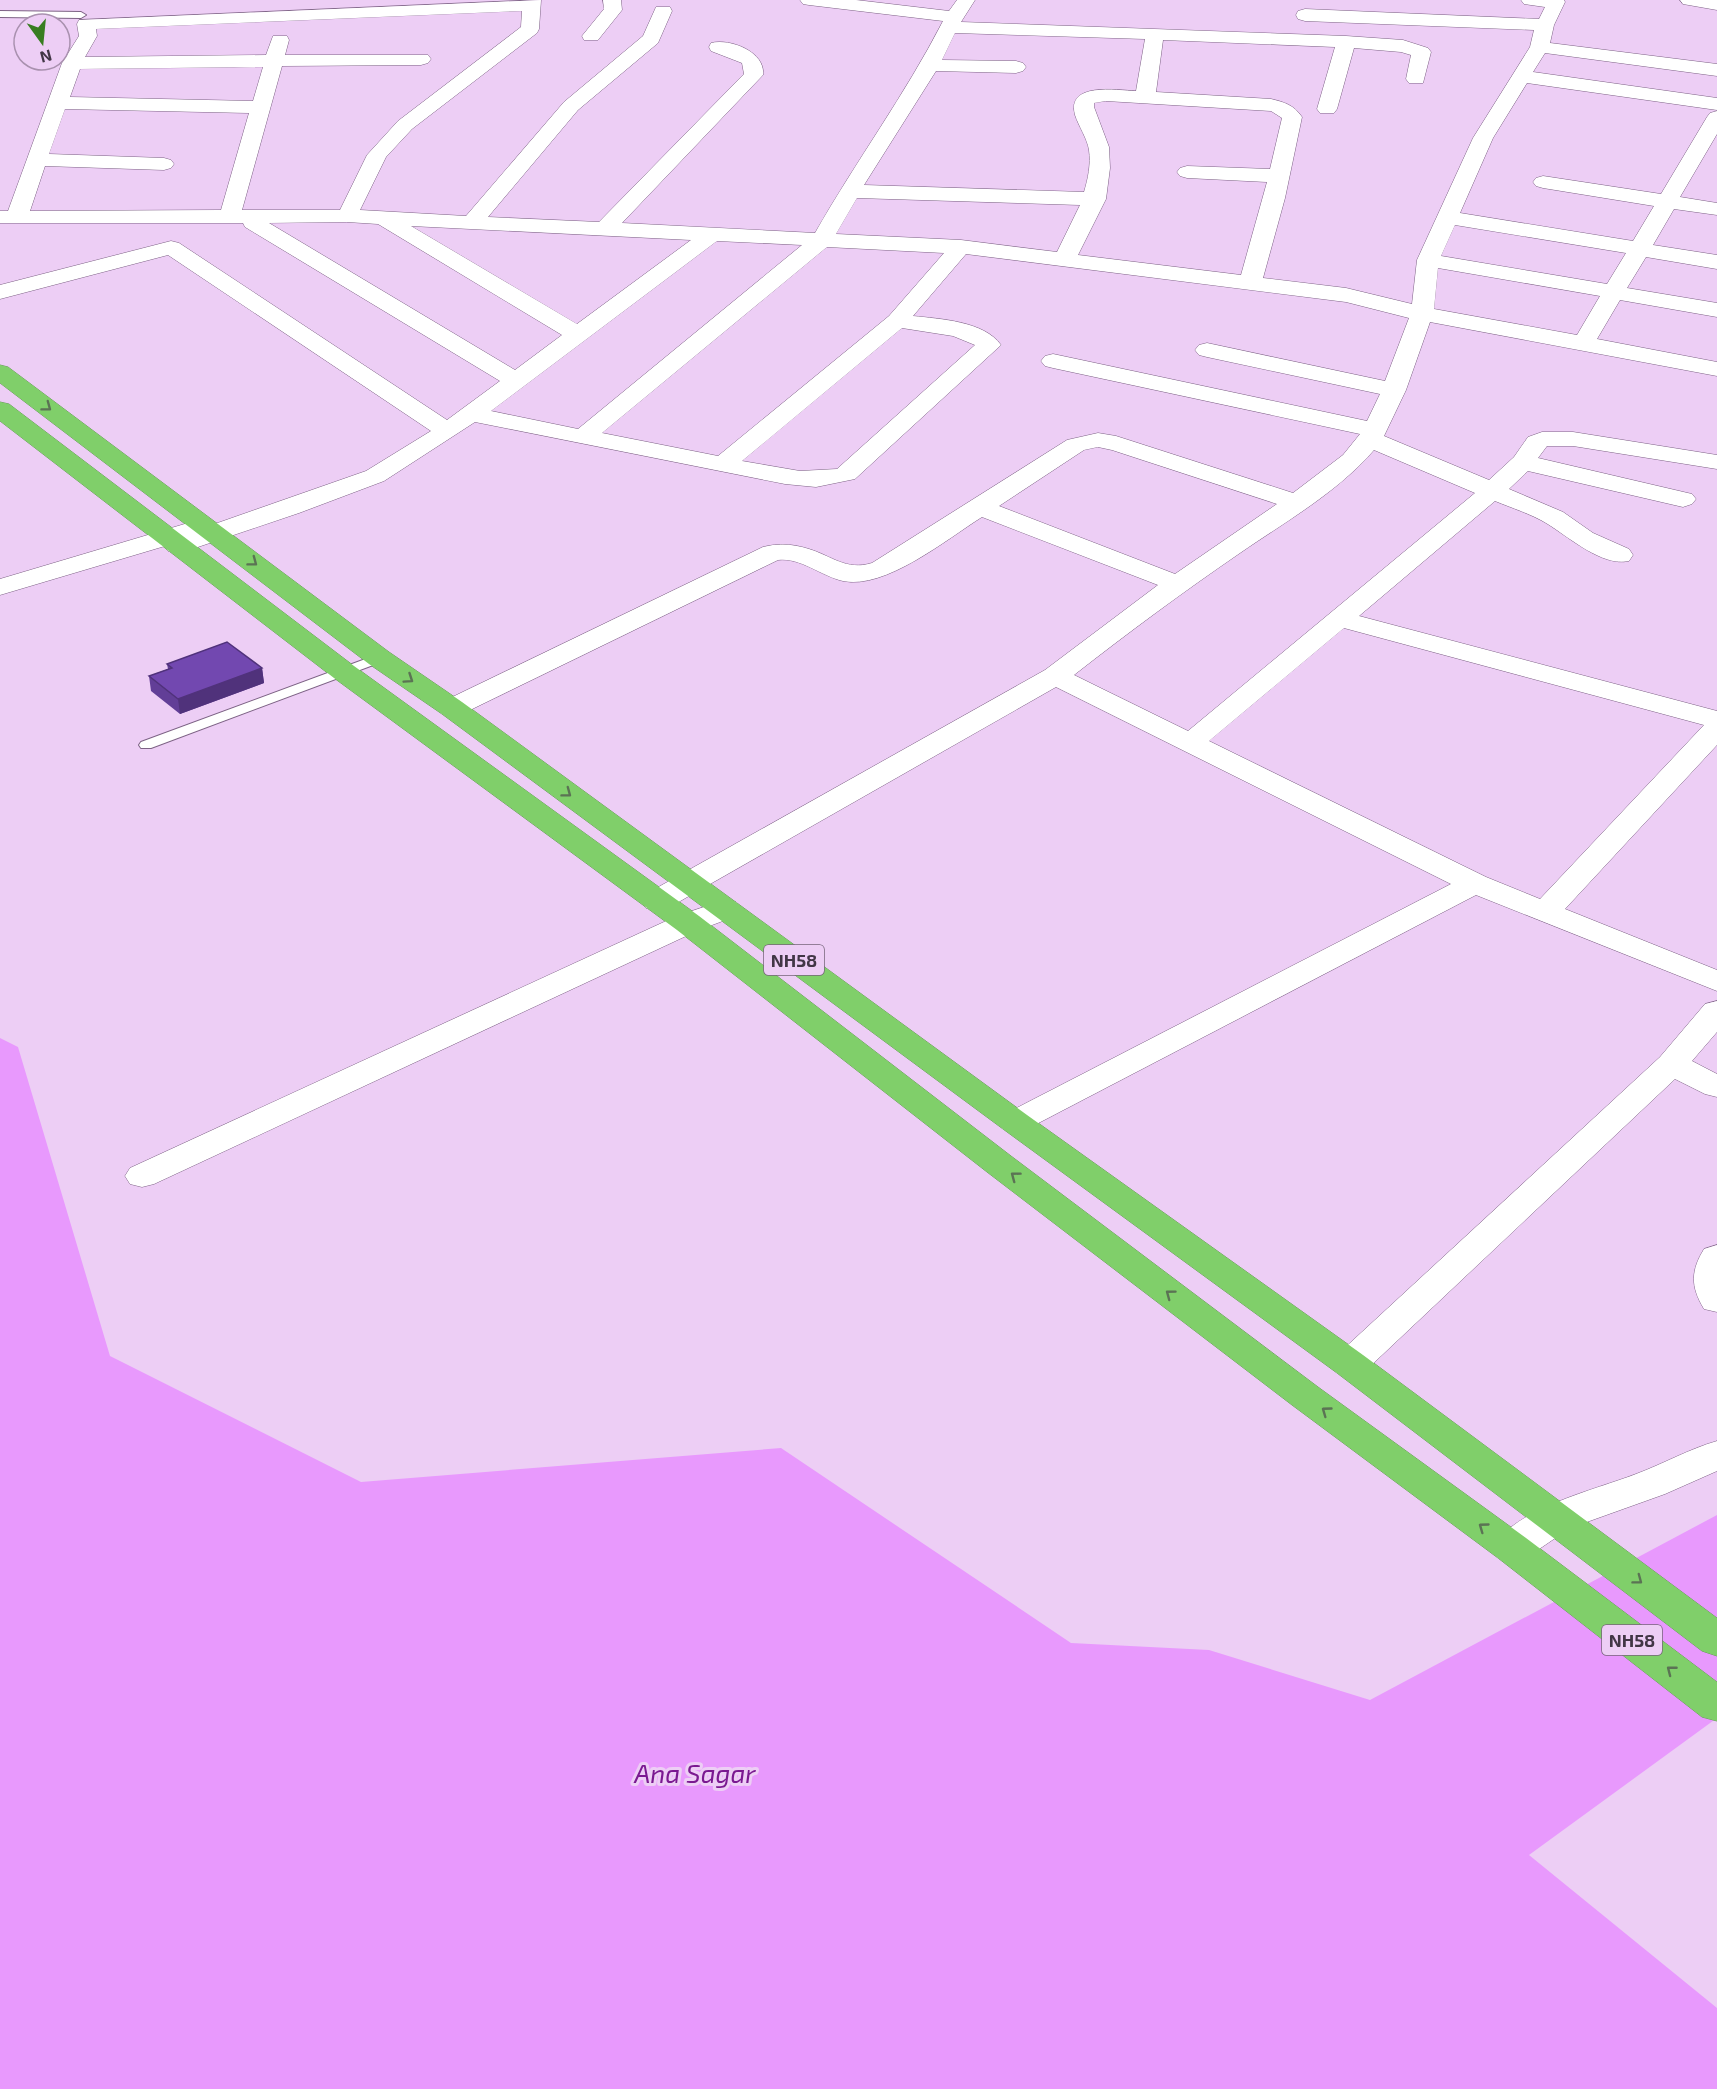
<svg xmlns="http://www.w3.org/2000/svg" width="1717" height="2089" font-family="'Exo 2',sans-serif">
<rect width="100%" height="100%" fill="#edcef5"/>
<path fill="#e899fd" d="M 0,1038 L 18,1047 L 110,1356 L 361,1482 L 781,1448 L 1071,1643 L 1209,1650 L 1370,1700 L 1717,1515 L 1717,1718 L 1529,1855 L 1717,2008 L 1717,2089 L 0,2089 Z"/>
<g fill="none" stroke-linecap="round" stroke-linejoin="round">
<defs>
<path id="lane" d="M 0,11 L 81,12 L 86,15 L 81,18 L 0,17 Z
M 379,654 L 386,658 L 384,661 L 151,748 L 141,748 L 139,745 L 141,742 Z"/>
<path id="street" d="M 541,0 L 539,29 L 537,33 L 412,129 L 386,157 L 360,210 L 466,216 L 564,102 L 643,36 L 656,7 L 670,7 L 672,11 L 658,43 L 578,110 L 488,217 L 599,222 L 744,74 L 742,63 L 711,51 L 709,47 L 711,43 C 730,38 766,52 763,75 L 622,223 L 815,233 C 856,161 905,95 943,21 L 809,5 L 803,4 L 800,0 L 856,0 L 949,11 L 957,0 L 975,0 L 961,22 L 1346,36 L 1403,40 L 1428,48 L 1431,52 L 1423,83 L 1409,83 L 1406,79 L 1411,55 L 1401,52 L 1354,48 L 1337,109 L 1334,113 L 1320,113 L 1317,109 L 1335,47 L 1163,40 L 1156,92 L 1271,99 C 1284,102 1294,105 1302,117 L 1285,198 L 1263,278 L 1346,288 L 1412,304 L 1417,260 L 1473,138 L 1530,47 L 1534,30 L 1305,21 L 1298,19 L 1296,15 L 1298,11 L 1305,9 L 1539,19 L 1545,7 L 1524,4 L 1521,0 L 1564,0 L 1565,2 L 1554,25 L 1550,43 L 1717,64 L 1717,76 L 1545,53 L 1533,72 L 1717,98 L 1717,110 L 1527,83 L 1493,138 L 1460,213 L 1633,241 L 1654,206 L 1543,188 L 1536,186 L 1533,182 L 1536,178 L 1543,176 L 1661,194 L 1707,117 L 1710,113 L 1717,111 L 1717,134 L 1680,197 L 1717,203 L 1717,215 L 1674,209 L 1653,245 L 1717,255 L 1717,269 L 1646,257 L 1627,288 L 1717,303 L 1717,317 L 1620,300 L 1597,339 L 1717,362 L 1717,376 L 1430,322 L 1406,390 L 1384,436 L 1489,480 L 1514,457 L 1528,437 L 1542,432 L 1573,432 L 1717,455 L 1717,469 L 1573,446 L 1547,446 L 1538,458 L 1692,494 L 1696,499 L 1692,504 L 1683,507 L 1528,471 L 1509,489 L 1563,512 L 1593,533 L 1629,549 L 1633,555 L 1629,561 C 1602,567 1569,537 1546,523 C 1531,514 1512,508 1495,501 L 1359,616 L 1717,711 L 1717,745 L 1565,909 L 1717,970 L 1717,991 L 1476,895 L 1027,1129 L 1015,1133 L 1003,1129 L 998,1122 L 1003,1115 L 1451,884 L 1056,687 L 668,908 L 657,910 L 646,908 L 642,901 L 646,894 L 1045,670 L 1158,585 L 982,517 C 947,539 885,590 843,581 C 821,576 800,557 778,560 L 462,714 L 452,716 L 442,714 L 438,708 L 442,702 L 763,547 C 779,543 793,544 809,549 C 832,556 846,571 872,563 L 1067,440 L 1098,433 L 1116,436 L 1293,493 L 1343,455 L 1360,434 L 1053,368 L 1045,366 L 1041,361 L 1045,356 L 1053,354 L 1367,421 L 1380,394 L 1207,357 L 1199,355 L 1195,350 L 1199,345 L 1207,343 L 1385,381 L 1409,318 L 1346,302 L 966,254 L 913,316 C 940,319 984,321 1001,345 L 855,479 L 816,487 L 785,484 L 475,422 L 384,481 L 299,513 L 186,551 L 177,553 L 168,551 L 165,546 L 0,595 L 0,579 L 188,523 L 197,520 L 206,523 L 209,526 L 366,471 L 431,431 L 168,255 L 0,299 L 0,285 L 171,241 L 179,243 L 447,420 L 500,381 L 245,227 L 243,223 L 0,223 L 0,211 L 8,211 L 62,63 L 79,36 L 77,24 L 79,20 ZM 522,11 L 521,27 L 398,121 L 367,155 L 340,210 L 242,210 L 282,66 L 421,65 L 428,63 L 431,59 L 428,55 L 285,55 L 289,40 L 287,36 L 273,36 L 266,55 L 85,57 L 97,36 L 96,29 ZM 955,33 L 1145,39 L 1136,91 C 1116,90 1066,82 1075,115 C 1079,127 1087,138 1089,150 C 1091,164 1088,179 1084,192 L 864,185 L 936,71 L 1016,73 L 1023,71 L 1026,67 L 1023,63 L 1016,61 L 942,60 ZM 263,67 L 253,101 L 70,97 L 80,69 ZM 1106,101 L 1271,111 L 1282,118 L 1270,169 L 1187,166 L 1180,168 L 1177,172 L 1180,176 L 1187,178 L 1267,182 L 1241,275 L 1078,255 L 1106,199 L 1110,168 L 1109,147 L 1094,107 L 1094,103 ZM 65,109 L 249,113 L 221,210 L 30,211 L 45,166 L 164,170 L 171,168 L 174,164 L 171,160 L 164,158 L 49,154 ZM 857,198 L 1080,205 L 1057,252 L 961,240 L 836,234 ZM 347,222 L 378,224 L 562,335 L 515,370 L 269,223 ZM 1455,225 L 1626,253 L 1607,284 L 1441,256 ZM 411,226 L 691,240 L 577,324 ZM 717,241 L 802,245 L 578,429 L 491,411 ZM 827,247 L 944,253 L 889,316 L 718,456 L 602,433 ZM 1438,268 L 1600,296 L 1577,335 L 1434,309 ZM 902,328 L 953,336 L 975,345 L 837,469 L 800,471 L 742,461 ZM 1098,447 L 1112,450 L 1277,504 L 1175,574 L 999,506 L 1084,450 ZM 1374,450 L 1475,493 L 1188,731 L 1074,675 C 1129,632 1183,592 1240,553 C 1285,522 1338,492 1374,450 ZM 1344,628 L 1704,725 L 1540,899 L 1486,877 L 1209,741 Z
M 603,0 L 621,0 L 622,10 L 598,40 L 584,40 L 582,36 L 604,9 Z
M 1680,0 L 1717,0 L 1717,10 L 1683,4 Z
M 725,900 L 736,902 L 741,909 L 736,916 L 699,930 L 154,1184 L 142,1187 L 130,1184 L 125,1176 L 130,1168 L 677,916 Z
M 1717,1001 L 1717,1032 L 1692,1061 L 1717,1074 L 1717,1097 L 1705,1094 L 1675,1079 L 1363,1373 L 1350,1377 L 1337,1373 L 1331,1364 L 1337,1355 L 1660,1057 L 1705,1004 Z
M 1717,1245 L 1717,1312 L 1704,1309 C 1690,1286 1691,1270 1704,1249 Z
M 1717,1441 L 1717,1471 L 1665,1494 L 1570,1528 L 1526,1558 L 1512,1563 L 1498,1558 L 1492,1548 C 1515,1508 1595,1490 1636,1474 C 1663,1464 1689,1449 1717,1441 Z"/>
<path id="highway" d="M 0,365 L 8,367 L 389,652 L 462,702 L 1027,1115 L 1363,1355 L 1717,1618 L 1717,1656 L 1702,1651 L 1337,1373 L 1003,1129 L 442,714 L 369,664 L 0,383 Z
M 0,402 L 9,404 L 354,666 L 699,916 L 1011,1156 L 1318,1387 L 1526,1538 L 1717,1682 L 1717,1721 L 1702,1717 L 1498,1558 L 1292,1405 L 987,1172 L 677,930 L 334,678 L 0,421 Z"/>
</defs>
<use href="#lane" stroke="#7d6285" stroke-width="2"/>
<use href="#street" stroke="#7d6285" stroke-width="1"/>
<use href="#highway" stroke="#6a995d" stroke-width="1"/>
<use href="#lane" fill="#fff" fill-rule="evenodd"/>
<use href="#street" fill="#fff" fill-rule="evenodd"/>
<use href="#highway" fill="#80cf6a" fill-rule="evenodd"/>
</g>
<path fill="#623e97" d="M 167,664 L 262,668 L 264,683 L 180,714 L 151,691 L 149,676 L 168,669 Z"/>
<path fill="#50327b" d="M 262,668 L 264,683 L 180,714 L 178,699 Z"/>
<path fill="#7248b0" stroke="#50327b" stroke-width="1.5" d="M 227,642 L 262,668 L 178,699 L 149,676 L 172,668 L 167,664 Z"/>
<defs><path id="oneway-chevron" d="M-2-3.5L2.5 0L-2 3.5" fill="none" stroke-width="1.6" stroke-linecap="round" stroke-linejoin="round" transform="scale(1.5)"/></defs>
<g stroke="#5b7354">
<use href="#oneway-chevron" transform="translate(47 407) rotate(37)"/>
<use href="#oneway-chevron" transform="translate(253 562) rotate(37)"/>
<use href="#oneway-chevron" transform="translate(409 679) rotate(34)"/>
<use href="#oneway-chevron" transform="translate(567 793) rotate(37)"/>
<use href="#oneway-chevron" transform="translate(1015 1176) rotate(-143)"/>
<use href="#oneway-chevron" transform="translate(1170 1294) rotate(-143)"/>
<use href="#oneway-chevron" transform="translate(1326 1411) rotate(-144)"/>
<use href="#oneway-chevron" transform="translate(1483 1527) rotate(-144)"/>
<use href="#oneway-chevron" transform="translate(1638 1580) rotate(37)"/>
<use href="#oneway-chevron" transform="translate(1671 1670) rotate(-142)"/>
</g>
<g text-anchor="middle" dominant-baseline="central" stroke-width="6" stroke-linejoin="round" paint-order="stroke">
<g fill="#edcef5" stroke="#75647a" stroke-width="1.5">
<rect x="764" y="945" width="60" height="30" rx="4.5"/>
<rect x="1602" y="1625" width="60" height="30" rx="4.5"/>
</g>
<g font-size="18" font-weight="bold" fill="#423646">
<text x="794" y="960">NH58</text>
<text x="1632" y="1640">NH58</text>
</g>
<g font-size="26" font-style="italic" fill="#7b1991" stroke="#edcef5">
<text x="695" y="1772">Ana Sagar</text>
</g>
</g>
<g transform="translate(42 42) rotate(165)"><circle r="28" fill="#edcef5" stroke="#a991af" stroke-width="1.5"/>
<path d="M0-4.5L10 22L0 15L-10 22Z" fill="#387d21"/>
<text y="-9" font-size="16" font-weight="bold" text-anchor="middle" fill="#423646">N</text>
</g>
</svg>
